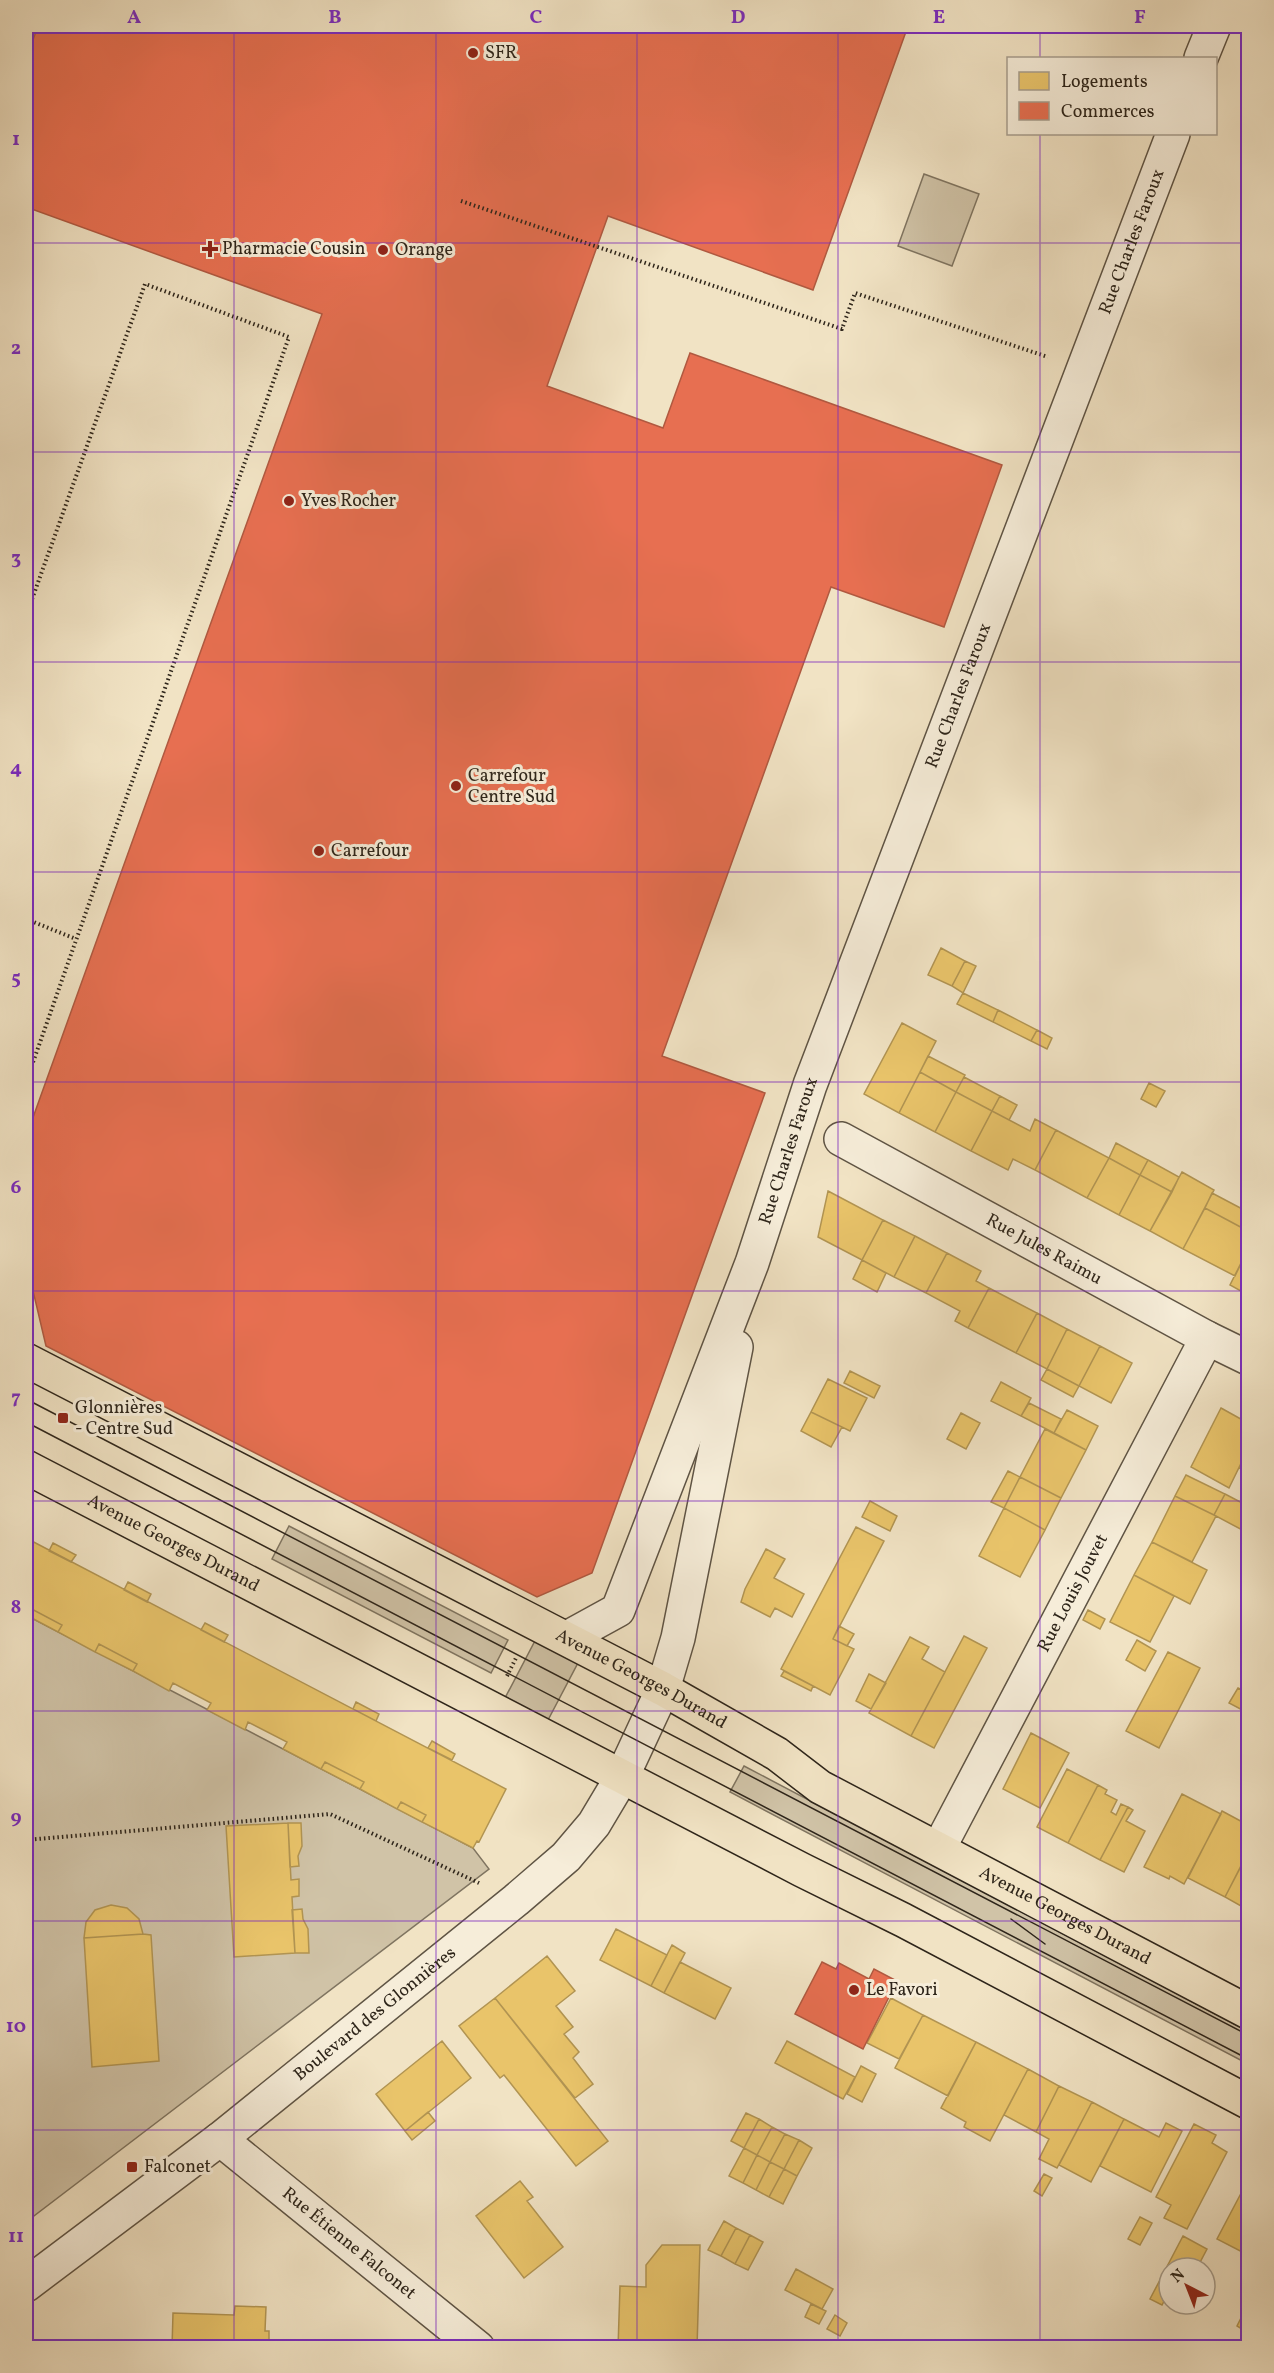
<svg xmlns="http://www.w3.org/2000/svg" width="1274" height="2373" font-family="Vollkorn,serif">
<rect width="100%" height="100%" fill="#f1e3c4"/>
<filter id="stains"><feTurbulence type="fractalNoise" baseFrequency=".00333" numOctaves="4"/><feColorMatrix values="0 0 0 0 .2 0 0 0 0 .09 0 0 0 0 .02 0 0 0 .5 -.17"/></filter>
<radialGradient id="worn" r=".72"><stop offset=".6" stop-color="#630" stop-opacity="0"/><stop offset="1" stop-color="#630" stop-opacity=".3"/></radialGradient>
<path fill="#d0c3a7" stroke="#7f7460" stroke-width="1.5" d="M 924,174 L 979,194 L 952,266 L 898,246 Z
M 289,1526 L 508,1640 L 491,1673 L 272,1559 Z
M 26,1615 L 473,1848 L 489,1869 L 26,2222 Z
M 537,1637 L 580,1659 L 548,1720 L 505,1698 Z
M 744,1766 L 1248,2031 L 1248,2064 L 730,1792 Z"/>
<path fill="#e9c46a" stroke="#b19452" stroke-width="1.5" d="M 941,948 L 965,961 L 952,986 L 928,975 Z
M 965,961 L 976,966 L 963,993 L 952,986 Z
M 963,993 L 998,1010 L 993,1022 L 957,1004 Z
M 998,1010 L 1037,1030 L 1031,1041 L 993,1022 Z
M 902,1023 L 936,1041 L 899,1113 L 864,1094 Z
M 1037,1030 L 1052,1038 L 1047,1049 L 1031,1041 Z
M 928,1056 L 965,1075 L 956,1092 L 920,1072 Z
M 920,1072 L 956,1092 L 935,1132 L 899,1113 Z
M 964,1077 L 1000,1096 L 992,1111 L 956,1092 Z
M 1149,1083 L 1165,1091 L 1156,1107 L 1141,1099 Z
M 956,1092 L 992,1111 L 971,1151 L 935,1132 Z
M 1000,1096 L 1017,1105 L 1009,1120 L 992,1111 Z
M 992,1111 L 1030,1131 L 1035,1119 L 1056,1130 L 1035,1170 L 1013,1159 L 1008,1170 L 971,1151 Z
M 1056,1130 L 1109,1158 L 1087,1198 L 1035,1170 Z
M 1116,1143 L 1148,1160 L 1140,1175 L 1109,1158 Z
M 1109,1158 L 1140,1175 L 1119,1215 L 1087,1198 Z
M 1148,1160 L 1179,1177 L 1172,1192 L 1140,1175 Z
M 1182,1172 L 1214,1190 L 1183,1249 L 1150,1231 Z
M 1140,1175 L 1172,1192 L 1150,1231 L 1119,1215 Z
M 828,1191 L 883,1220 L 862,1260 L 818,1237 Z
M 1212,1193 L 1248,1212 L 1248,1231 L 1205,1208 Z
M 1205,1208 L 1248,1231 L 1248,1249 L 1235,1276 L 1183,1249 Z
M 883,1220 L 915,1236 L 894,1277 L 862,1260 Z
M 915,1236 L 947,1253 L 926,1293 L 894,1277 Z
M 1248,1249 L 1248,1295 L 1230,1285 Z
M 947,1253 L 981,1271 L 976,1281 L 989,1288 L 968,1328 L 955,1321 L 960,1311 L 926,1293 Z
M 862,1260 L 886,1273 L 877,1292 L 853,1279 Z
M 989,1288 L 1037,1313 L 1016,1353 L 968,1328 Z
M 1037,1313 L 1067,1329 L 1047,1369 L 1016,1353 Z
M 1067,1329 L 1100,1346 L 1079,1386 L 1047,1369 Z
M 1100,1346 L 1132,1363 L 1111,1403 L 1079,1386 Z
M 1047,1369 L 1079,1386 L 1073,1397 L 1041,1380 Z
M 850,1371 L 880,1386 L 874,1398 L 844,1383 Z
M 828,1379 L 867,1398 L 850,1431 L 811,1412 Z
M 1001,1382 L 1031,1398 L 1021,1416 L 991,1401 Z
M 1029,1403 L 1061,1419 L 1054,1433 L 1021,1416 Z
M 1221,1408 L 1248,1423 L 1248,1449 L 1229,1488 L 1191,1467 Z
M 1067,1410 L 1098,1426 L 1086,1450 L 1054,1433 Z
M 811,1412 L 842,1427 L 831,1447 L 801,1431 Z
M 961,1413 L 980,1423 L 966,1449 L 947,1439 Z
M 1045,1429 L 1086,1450 L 1061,1498 L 1020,1477 Z
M 1248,1449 L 1248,1473 L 1239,1468 Z
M 1008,1471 L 1020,1477 L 1004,1508 L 991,1502 Z
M 1186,1475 L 1225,1494 L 1214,1515 L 1175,1496 Z
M 1020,1477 L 1061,1498 L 1045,1530 L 1004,1508 Z
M 1225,1494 L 1248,1506 L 1248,1533 L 1214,1515 Z
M 1175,1496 L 1216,1516 L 1192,1562 L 1152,1542 Z
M 870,1501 L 897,1516 L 890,1531 L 862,1517 Z
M 1004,1508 L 1045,1530 L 1020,1577 L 979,1556 Z
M 856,1527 L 884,1541 L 833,1639 L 854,1649 L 830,1695 L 781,1669 Z
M 26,1538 L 506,1789 L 479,1842 L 477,1841 L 473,1848 L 422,1822 L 426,1815 L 401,1802 L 397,1809 L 360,1789 L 364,1782 L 325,1762 L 321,1769 L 283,1749 L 287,1742 L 248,1722 L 245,1730 L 207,1710 L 211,1703 L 173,1683 L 169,1691 L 133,1671 L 137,1664 L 99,1644 L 95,1652 L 58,1632 L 62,1625 L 26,1606 Z
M 1152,1542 L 1207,1570 L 1190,1604 L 1134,1575 Z
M 53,1543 L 76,1555 L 71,1562 L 49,1551 Z
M 766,1549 L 785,1559 L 774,1578 L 804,1594 L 792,1617 L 775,1608 L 770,1617 L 741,1602 L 745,1589 Z
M 1134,1575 L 1174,1596 L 1150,1642 L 1110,1622 Z
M 128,1582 L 151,1594 L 147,1602 L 124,1590 Z
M 26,1606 L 62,1625 L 58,1632 L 26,1615 Z
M 1088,1610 L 1105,1619 L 1100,1629 L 1083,1620 Z
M 205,1623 L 228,1635 L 224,1642 L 201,1630 Z
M 839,1626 L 854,1634 L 847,1646 L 833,1639 Z
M 964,1636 L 987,1648 L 934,1748 L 911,1736 Z
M 910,1637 L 929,1647 L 922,1659 L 945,1672 L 911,1736 L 869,1713 Z
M 1137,1640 L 1156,1651 L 1145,1671 L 1126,1660 Z
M 99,1644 L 137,1664 L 133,1671 L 95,1652 Z
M 1168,1652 L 1200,1668 L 1159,1748 L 1126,1731 Z
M 784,1671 L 813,1686 L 811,1691 L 781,1676 Z
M 869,1674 L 886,1683 L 871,1709 L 856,1701 Z
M 1238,1688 L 1248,1693 L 1248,1713 L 1229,1703 Z
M 356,1702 L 379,1714 L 376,1721 L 353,1709 Z
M 1031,1733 L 1069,1753 L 1040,1808 L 1003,1789 Z
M 432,1741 L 455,1754 L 452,1760 L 428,1748 Z
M 325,1762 L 364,1782 L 360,1789 L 321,1769 Z
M 1067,1769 L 1098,1785 L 1068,1843 L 1037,1827 Z
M 1098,1785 L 1107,1790 L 1105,1794 L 1117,1800 L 1111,1812 L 1116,1815 L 1121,1804 L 1128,1807 L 1100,1860 L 1068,1843 Z
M 1182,1794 L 1221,1814 L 1184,1884 L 1170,1876 L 1169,1879 L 1144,1867 Z
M 401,1802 L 426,1815 L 422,1822 L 397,1809 Z
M 1128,1807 L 1133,1810 L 1126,1821 L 1145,1831 L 1124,1872 L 1100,1860 Z
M 1222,1811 L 1248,1825 L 1248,1852 L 1225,1897 L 1188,1878 Z
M 288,1823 L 301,1823 L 302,1846 L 298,1856 L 299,1866 L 290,1867 Z
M 288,1823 L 291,1880 L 299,1879 L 299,1896 L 292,1897 L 295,1953 L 234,1957 L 226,1826 Z
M 1247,1855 L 1248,1855 L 1248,1910 L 1225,1897 Z
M 111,1905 L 127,1908 L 139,1919 L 143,1934 L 84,1938 L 86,1922 L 95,1910 Z
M 302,1909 L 303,1919 L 308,1929 L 309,1953 L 295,1953 L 292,1910 Z
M 616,1929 L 667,1955 L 651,1986 L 600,1960 Z
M 143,1934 L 151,1935 L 159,2061 L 92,2067 L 84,1938 Z
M 672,1945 L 685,1953 L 664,1993 L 651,1986 Z
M 547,1956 L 575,1991 L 556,2006 L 573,2027 L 564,2034 L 579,2052 L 573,2058 L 593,2084 L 575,2098 L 495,1998 Z
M 680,1962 L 731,1988 L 715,2019 L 664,1993 Z
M 495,1998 L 608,2141 L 576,2166 L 504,2075 L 500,2078 L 459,2026 Z
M 891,1998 L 923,2015 L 899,2059 L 867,2043 Z
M 923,2015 L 976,2042 L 948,2096 L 895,2068 Z
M 442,2041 L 471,2078 L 405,2131 L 376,2094 Z
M 787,2041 L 855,2077 L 843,2099 L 775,2063 Z
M 976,2042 L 1028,2069 L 990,2141 L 964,2127 L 966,2122 L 941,2108 Z
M 861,2066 L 876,2074 L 862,2102 L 847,2094 Z
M 1028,2069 L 1059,2086 L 1036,2132 L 1004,2115 Z
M 1059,2086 L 1092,2102 L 1057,2168 L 1039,2159 L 1049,2139 L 1036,2132 Z
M 1092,2102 L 1124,2119 L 1091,2182 L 1059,2165 Z
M 428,2112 L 435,2121 L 412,2140 L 405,2131 Z
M 746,2113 L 759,2119 L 744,2148 L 731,2141 Z
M 759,2119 L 772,2127 L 757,2155 L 744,2148 Z
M 1124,2119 L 1159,2137 L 1166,2123 L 1182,2131 L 1151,2192 L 1100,2166 Z
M 1194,2124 L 1216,2135 L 1212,2143 L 1227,2152 L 1187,2229 L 1164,2218 L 1171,2205 L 1156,2197 Z
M 772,2127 L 785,2134 L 770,2162 L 757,2155 Z
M 785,2134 L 799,2140 L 784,2169 L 770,2162 Z
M 799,2140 L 812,2148 L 797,2176 L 784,2169 Z
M 744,2148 L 757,2155 L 743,2183 L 729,2176 Z
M 757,2155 L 770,2162 L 756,2190 L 743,2183 Z
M 770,2162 L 784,2169 L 769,2197 L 756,2190 Z
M 784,2169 L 797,2176 L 783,2204 L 769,2197 Z
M 1044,2174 L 1052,2178 L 1042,2196 L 1034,2191 Z
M 1248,2180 L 1248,2255 L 1217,2239 Z
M 520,2181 L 533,2197 L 527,2201 L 563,2247 L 524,2278 L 476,2216 Z
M 1140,2217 L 1152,2223 L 1140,2245 L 1128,2239 Z
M 724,2221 L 736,2228 L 721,2256 L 708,2250 Z
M 736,2228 L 750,2235 L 735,2264 L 721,2256 Z
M 750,2235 L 763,2242 L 748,2270 L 735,2264 Z
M 1183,2236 L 1207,2249 L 1197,2268 L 1169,2268 L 1169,2292 L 1162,2305 L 1150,2299 Z
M 662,2245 L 700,2245 L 697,2348 L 618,2348 L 620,2286 L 646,2287 L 646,2265 Z
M 796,2269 L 833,2289 L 822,2309 L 785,2290 Z
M 811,2304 L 826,2311 L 819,2324 L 805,2317 Z
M 235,2306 L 266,2307 L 265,2331 L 269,2331 L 269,2342 L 283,2342 L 282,2348 L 172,2348 L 173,2313 L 234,2315 Z
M 1244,2312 L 1248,2314 L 1248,2333 L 1237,2326 Z
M 835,2315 L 847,2323 L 840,2336 L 827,2329 Z"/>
<path fill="#e76f51" stroke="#b05940" stroke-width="1.5" d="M 38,26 L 908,26 L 813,290 L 608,216 L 547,386 L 663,428 L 690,353 L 1002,465 L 944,627 L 831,587 L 662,1056 L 765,1093 L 592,1573 L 537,1597 L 46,1346 L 26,1261 L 26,1137 L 322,314 L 26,207 L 26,59 Z
M 822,1962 L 836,1969 L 839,1963 L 869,1979 L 874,1969 L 897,1981 L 863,2049 L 795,2014 Z"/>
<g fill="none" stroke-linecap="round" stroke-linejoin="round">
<defs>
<g id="street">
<path d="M 1201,58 L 1214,26"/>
<path id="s1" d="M 841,1139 L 1207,1338 L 1248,1358"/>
<path id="s2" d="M 567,1638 L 618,1610 L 752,1263 L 810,1085 L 1173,134"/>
<path id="s3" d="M 939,1848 L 1207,1338"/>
<path id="s4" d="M 220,2139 L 478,2348"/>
<path id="s5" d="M 26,2285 L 220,2139 L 516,1900 L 566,1857 L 594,1824 L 622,1777 L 663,1689 L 678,1638 L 736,1347"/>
</g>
<g id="primary">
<path id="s6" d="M 26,1360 L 663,1689 L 777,1754 L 820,1787 L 1248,2012"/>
<path id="s7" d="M 26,1467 L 802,1870 L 903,1920 L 1248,2102"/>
</g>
</defs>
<use href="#street" stroke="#5f5444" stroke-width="36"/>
<use href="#primary" stroke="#2e251a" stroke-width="36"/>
<path stroke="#2e251a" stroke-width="4" stroke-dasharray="1.5 3" stroke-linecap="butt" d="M 461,201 L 842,329 L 855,293 L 1048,357
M 26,616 L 145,284 L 289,337 L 26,1082
M 26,919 L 76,939
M 507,1676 L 517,1656
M 26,1840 L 330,1814 L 479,1883"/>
<use href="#street" stroke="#f6edd9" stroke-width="33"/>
<use href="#primary" stroke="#f1e3c4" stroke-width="33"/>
<path stroke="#2e251a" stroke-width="1.5" d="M 26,1399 L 1248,2035
M 26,1422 L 1248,2059
M 1011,1919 L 1045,1944"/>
</g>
<path fill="none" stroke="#7b2cbf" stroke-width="1.5" stroke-opacity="0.55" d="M 234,26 L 234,2348M 436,26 L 436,2348M 637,26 L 637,2348M 838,26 L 838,2348M 1040,26 L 1040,58M 1040,134 L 1040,2348M 26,243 L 1248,243M 26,452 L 1248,452M 26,662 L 1248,662M 26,872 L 1248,872M 26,1082 L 1248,1082M 26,1291 L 1248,1291M 26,1501 L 1248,1501M 26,1711 L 1248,1711M 26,1921 L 1248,1921M 26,2130 L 1248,2130"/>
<g fill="#8f2418" stroke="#f6edd9" stroke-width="2">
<circle cx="473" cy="53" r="6"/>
<path d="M207 240h6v6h6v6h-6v6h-6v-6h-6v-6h6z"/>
<circle cx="383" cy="250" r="6"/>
<circle cx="289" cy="501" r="6"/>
<circle cx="456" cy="786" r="6"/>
<circle cx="319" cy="851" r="6"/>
<rect x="57" y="1412" width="12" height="12" rx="3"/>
<circle cx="854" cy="1990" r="6"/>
<rect x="126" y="2161" width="12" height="12" rx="3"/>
</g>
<g text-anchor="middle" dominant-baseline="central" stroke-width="6" stroke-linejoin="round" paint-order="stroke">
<g font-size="18" fill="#2e251a" stroke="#f6edd9" text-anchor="start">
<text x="485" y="53">SFR</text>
<text x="222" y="249">Pharmacie Cousin</text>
<text x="395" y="250">Orange</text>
<text x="301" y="501">Yves Rocher</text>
<text x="468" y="776">Carrefour<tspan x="468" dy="21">Centre Sud</tspan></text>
<text x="331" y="851">Carrefour</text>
<text x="75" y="1408">Glonnières<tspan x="75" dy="21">- Centre Sud</tspan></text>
<text x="866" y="1990">Le Favori</text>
<text x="144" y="2167">Falconet</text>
</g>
<g font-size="18" fill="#2e251a" stroke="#f6edd9">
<text stroke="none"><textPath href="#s2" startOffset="1520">Rue Charles Faroux</textPath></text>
<text stroke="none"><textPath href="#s2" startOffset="1034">Rue Charles Faroux</textPath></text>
<text stroke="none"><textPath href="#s2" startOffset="548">Rue Charles Faroux</textPath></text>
<text stroke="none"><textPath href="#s1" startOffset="231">Rue Jules Raimu</textPath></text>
<text stroke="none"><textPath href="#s7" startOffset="166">Avenue Georges Durand</textPath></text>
<text stroke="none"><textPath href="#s3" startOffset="288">Rue Louis Jouvet</textPath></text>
<text stroke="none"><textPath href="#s6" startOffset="693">Avenue Georges Durand</textPath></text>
<text stroke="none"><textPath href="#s6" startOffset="1179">Avenue Georges Durand</textPath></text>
<text stroke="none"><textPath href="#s5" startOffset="442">Boulevard des Glonnières</textPath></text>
<text stroke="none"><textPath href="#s4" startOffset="166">Rue Étienne Falconet</textPath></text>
</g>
</g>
<rect width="1274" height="2373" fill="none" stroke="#f1e3c4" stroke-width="66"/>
<rect x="1007" y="57" width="210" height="78" fill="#f6edd9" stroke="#a69d8d" stroke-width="1.5"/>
<rect x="1019" y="72" width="30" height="18" fill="#e9c46a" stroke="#a69d8d" stroke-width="1.5"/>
<text x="1061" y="87" font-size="18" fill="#2e251a">Logements</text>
<rect x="1019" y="102" width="30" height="18" fill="#e76f51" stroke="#a69d8d" stroke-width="1.5"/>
<text x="1061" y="117" font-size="18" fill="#2e251a">Commerces</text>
<g transform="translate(1187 2286) rotate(318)"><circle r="28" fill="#f6edd9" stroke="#a69d8d" stroke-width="1.5"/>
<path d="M0-4.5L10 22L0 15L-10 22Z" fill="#8f2418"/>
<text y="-9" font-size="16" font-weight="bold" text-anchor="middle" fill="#2e251a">N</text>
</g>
<rect x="33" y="33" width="1208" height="2307" fill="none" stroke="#7b2cbf" stroke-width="2"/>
<g font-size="20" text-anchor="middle" font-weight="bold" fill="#7b2cbf">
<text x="134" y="23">A</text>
<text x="335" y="23">B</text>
<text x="536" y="23">C</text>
<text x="738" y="23">D</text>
<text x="939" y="23">E</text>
<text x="1140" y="23">F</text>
<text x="16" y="145">1</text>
<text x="16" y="354">2</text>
<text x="16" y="564">3</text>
<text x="16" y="774">4</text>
<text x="16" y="984">5</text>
<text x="16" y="1193">6</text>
<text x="16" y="1403">7</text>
<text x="16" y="1613">8</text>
<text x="16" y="1823">9</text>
<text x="16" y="2032">10</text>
<text x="16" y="2242">11</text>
</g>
<rect width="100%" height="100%" filter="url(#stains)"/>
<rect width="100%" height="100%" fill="url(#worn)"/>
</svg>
